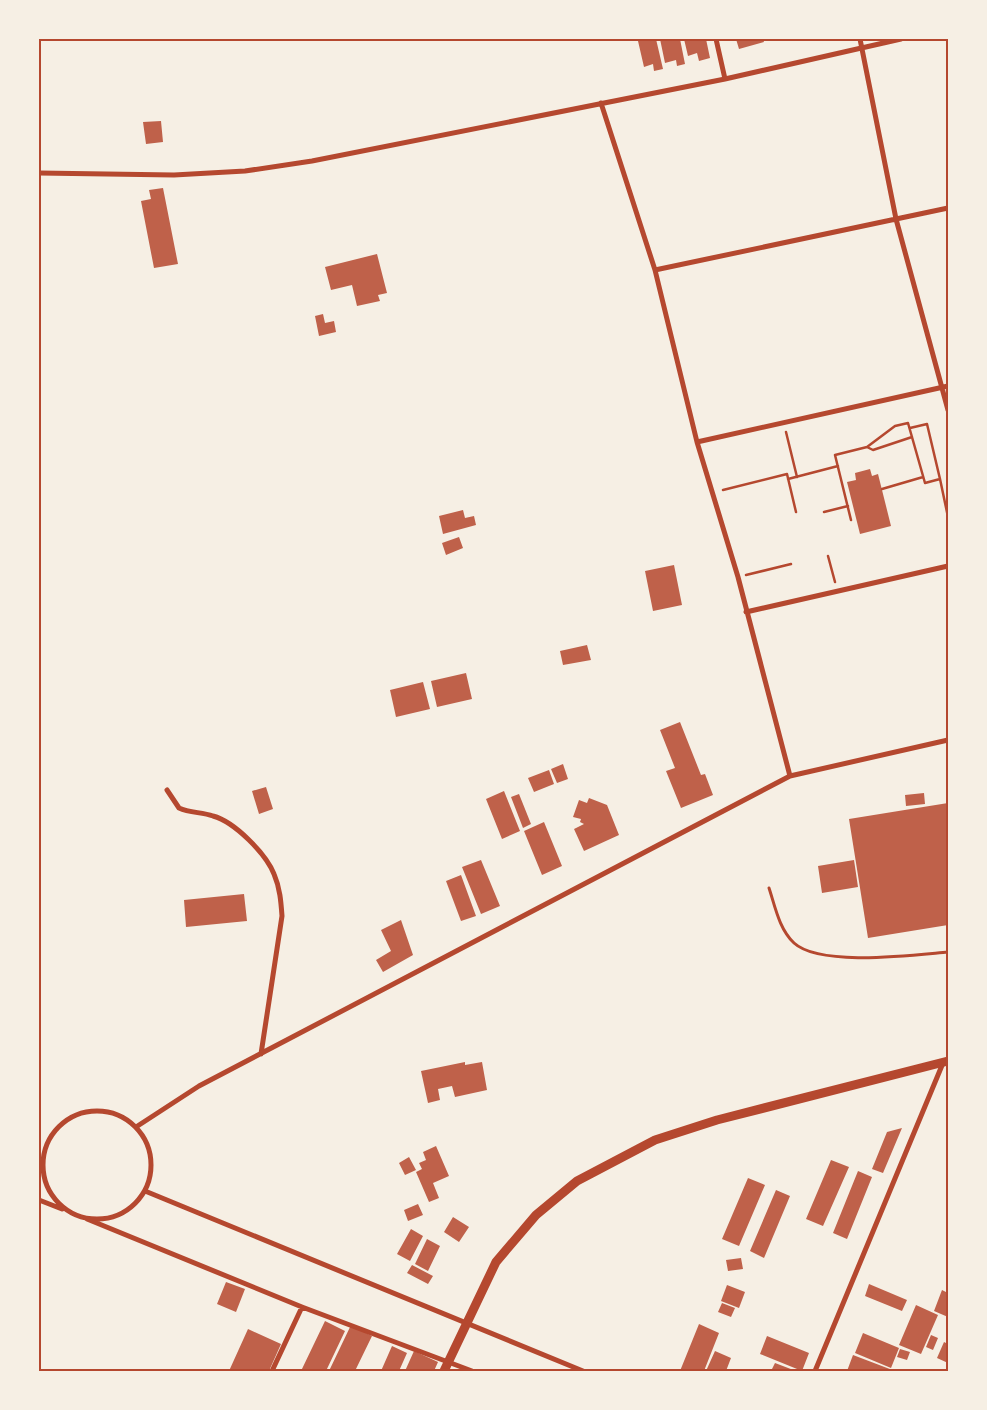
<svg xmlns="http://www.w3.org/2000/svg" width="987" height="1410" font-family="Overpass,sans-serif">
<rect width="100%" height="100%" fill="#f6efe4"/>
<path fill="#bf614a" d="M 647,39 L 656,39 L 663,69 L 654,71 L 653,64 L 644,67 L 638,41 Z
M 660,39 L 680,39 L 685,64 L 677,66 L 676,60 L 665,63 Z
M 684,39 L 706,39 L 710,58 L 699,61 L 697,53 L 688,56 Z
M 736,39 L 763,39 L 764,42 L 739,49 Z
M 161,121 L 163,142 L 146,144 L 143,122 Z
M 163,188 L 178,264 L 154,268 L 141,201 L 151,199 L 149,190 Z
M 377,254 L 387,293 L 378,295 L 380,301 L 357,306 L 352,285 L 331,290 L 325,267 Z
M 323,314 L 325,323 L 334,321 L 336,332 L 319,336 L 315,316 Z
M 870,469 L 872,476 L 878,474 L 891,526 L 860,534 L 847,482 L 856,480 L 855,473 Z
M 463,510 L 465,518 L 474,516 L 476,525 L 443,534 L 439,516 Z
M 459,537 L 463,548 L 446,555 L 442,543 Z
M 674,565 L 682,605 L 653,611 L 645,571 Z
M 587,645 L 591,660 L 563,665 L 560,651 Z
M 466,673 L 472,699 L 437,707 L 431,681 Z
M 423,682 L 430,709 L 396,717 L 390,690 Z
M 680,722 L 701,775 L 705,774 L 713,795 L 681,808 L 666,771 L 675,768 L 660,730 Z
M 563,764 L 568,779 L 557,783 L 551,769 Z
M 549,770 L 554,784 L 534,792 L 528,778 Z
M 266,787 L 273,809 L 259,814 L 252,791 Z
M 504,791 L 520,831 L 502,839 L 486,799 Z
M 924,793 L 925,804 L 906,806 L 905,795 Z
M 519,794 L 531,824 L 523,828 L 511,797 Z
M 589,798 L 607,805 L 619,835 L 584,851 L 574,829 L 584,824 L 580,822 L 581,819 L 573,817 L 579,800 L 587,803 Z
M 948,803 L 948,925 L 868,938 L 849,819 Z
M 544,822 L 562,866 L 542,875 L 524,831 Z
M 481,860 L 500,906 L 481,914 L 462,867 Z
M 854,860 L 858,887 L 822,893 L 818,866 Z
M 461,875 L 476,916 L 461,921 L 446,881 Z
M 244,894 L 247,921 L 186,927 L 184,900 Z
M 401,920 L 413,955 L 383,972 L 376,960 L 391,951 L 381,930 Z
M 465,1062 L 465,1065 L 482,1062 L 487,1090 L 455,1097 L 452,1086 L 438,1089 L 440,1100 L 428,1103 L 421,1071 Z
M 902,1128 L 883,1173 L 872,1169 L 887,1132 Z
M 436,1146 L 449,1176 L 433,1183 L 439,1198 L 429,1202 L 416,1172 L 422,1169 L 419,1163 L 426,1160 L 423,1152 Z
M 409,1157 L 416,1170 L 405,1175 L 399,1163 Z
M 831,1160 L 849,1167 L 823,1226 L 806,1219 Z
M 858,1171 L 872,1177 L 847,1239 L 833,1233 Z
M 748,1178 L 765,1185 L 739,1246 L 722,1239 Z
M 776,1190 L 790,1196 L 764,1258 L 750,1251 Z
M 418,1204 L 423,1215 L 408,1221 L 404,1210 Z
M 453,1217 L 469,1227 L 459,1242 L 444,1232 Z
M 411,1229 L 423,1236 L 410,1261 L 397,1254 Z
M 427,1239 L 440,1246 L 428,1271 L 415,1264 Z
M 741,1258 L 743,1269 L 728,1271 L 726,1260 Z
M 412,1265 L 433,1276 L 428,1284 L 407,1273 Z
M 226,1282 L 245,1289 L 236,1312 L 217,1304 Z
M 869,1284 L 907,1300 L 902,1311 L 865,1296 Z
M 727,1285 L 745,1292 L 739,1308 L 721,1301 Z
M 942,1290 L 948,1293 L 948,1317 L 934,1311 Z
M 722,1303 L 735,1308 L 731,1317 L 718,1312 Z
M 916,1305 L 938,1315 L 921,1354 L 899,1345 Z
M 325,1321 L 345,1331 L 326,1371 L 301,1371 Z
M 699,1324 L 719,1333 L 704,1371 L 680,1371 Z
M 351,1325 L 372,1336 L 355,1371 L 329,1371 Z
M 248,1329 L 281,1344 L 269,1371 L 229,1371 Z
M 863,1333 L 899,1348 L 891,1368 L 855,1353 Z
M 931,1335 L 938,1338 L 933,1350 L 926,1347 Z
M 767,1336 L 809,1353 L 802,1371 L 760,1354 Z
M 944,1342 L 948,1344 L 948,1363 L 937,1358 Z
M 392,1346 L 407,1353 L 399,1371 L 381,1371 Z
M 900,1349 L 910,1352 L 907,1360 L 897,1357 Z
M 414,1351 L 438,1362 L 434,1371 L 405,1371 Z
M 715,1351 L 731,1358 L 726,1371 L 706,1371 Z
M 853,1355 L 895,1371 L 847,1371 Z
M 775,1363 L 796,1371 L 771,1371 Z"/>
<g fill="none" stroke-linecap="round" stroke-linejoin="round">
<path stroke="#b5482f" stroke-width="2.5" d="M 786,432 L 797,477
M 867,447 L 873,450 L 912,437
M 788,479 L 838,466
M 940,479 L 948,517
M 882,489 L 923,477
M 723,490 L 787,474 L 796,512
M 824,512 L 848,506
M 851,520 L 835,455 L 867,447 L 895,426 L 908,423 L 925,483 L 940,479 L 927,424 L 910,428
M 828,556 L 835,582
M 746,575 L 791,564"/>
<path stroke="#b5482f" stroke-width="3" d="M 769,888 C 775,906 779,929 794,943 C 820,967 913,955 948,952"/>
<path stroke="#b5482f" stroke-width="5" d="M 716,39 L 725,79
M 860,39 L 896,219 L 948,410
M 601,103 L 655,270 L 697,442 L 738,577 L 790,776
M 39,173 L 174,175 L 245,171 L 312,161 L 725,79 L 901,39
M 655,270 L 948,208
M 697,442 L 948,386
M 746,612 L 948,566
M 167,790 L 179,808 C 190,813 202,812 213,816 C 235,822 266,854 274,874 C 280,888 281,902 282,916 L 261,1054
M43 1165a54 54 0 1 1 108 0a54 54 0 1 1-108 0Z
M 136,1127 L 199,1086 L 790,776 L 948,740
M 145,1191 L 583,1371
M 39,1200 L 62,1209
M 87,1219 L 302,1307 L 472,1371
M 272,1371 L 302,1307
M 815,1371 L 943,1063"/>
<path stroke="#b5482f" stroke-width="9" d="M 444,1371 L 496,1262 L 536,1215 L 577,1181 L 655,1140 L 717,1120 L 948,1061"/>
</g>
<rect width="987" height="1410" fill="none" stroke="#f6efe4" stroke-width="80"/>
<rect x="40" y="40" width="907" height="1330" fill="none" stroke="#b5482f" stroke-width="2"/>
</svg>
